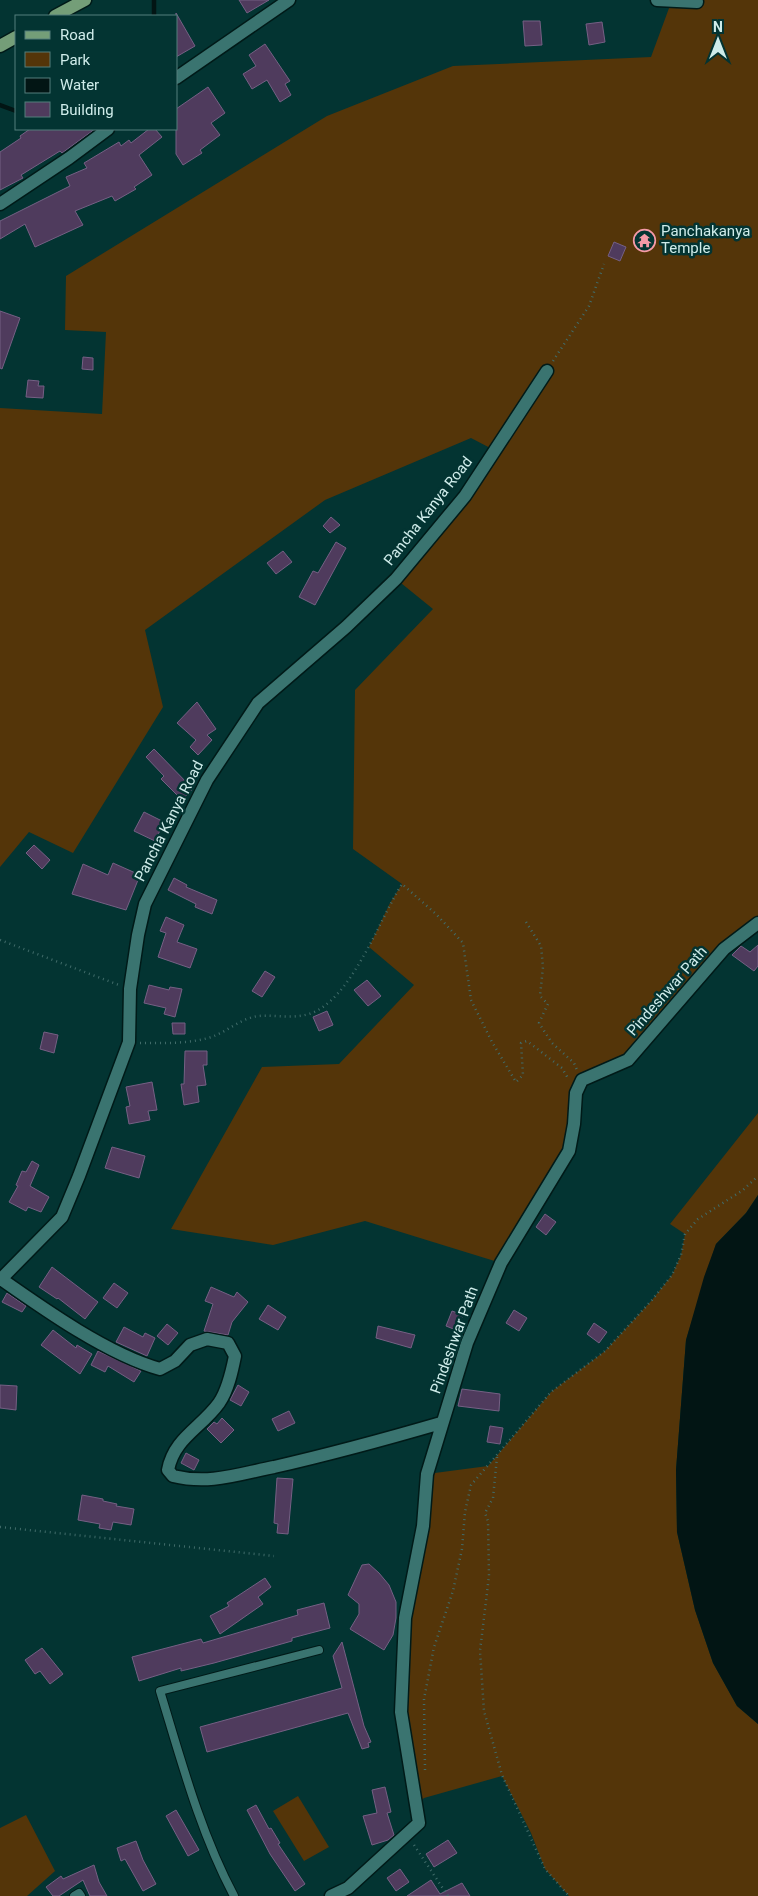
<svg xmlns="http://www.w3.org/2000/svg" width="758" height="1896" font-family="Roboto,sans-serif">
<rect width="100%" height="100%" fill="#033432"/>
<path fill="#543509" d="M 672,0 L 758,0 L 758,923 L 724,949 L 628,1060 L 582,1080 L 569,1151 L 501,1263 L 365,1221 L 273,1245 L 171,1229 L 262,1067 L 339,1064 L 414,985 L 369,947 L 390,903 L 402,884 L 353,849 L 355,690 L 433,609 L 396,579 L 494,450 L 471,438 L 325,500 L 145,630 L 163,707 L 73,853 L 29,832 L 0,867 L 0,408 L 102,414 L 106,332 L 65,330 L 66,276 L 327,116 L 453,66 L 651,57 Z
M 758,1113 L 758,1195 L 746,1213 L 716,1244 L 686,1340 L 676,1470 L 677,1532 L 695,1610 L 713,1663 L 737,1706 L 758,1724 L 758,1896 L 569,1896 L 545,1869 L 531,1833 L 502,1776 L 424,1798 L 416,1805 L 401,1712 L 427,1474 L 488,1466 L 551,1392 L 605,1351 L 652,1300 L 672,1275 L 681,1255 L 685,1234 L 670,1224 Z
M 298,1796 L 329,1847 L 304,1861 L 273,1811 Z
M 26,1815 L 55,1871 L 27,1896 L 0,1896 L 0,1828 Z"/>
<path fill="#021514" d="M 758,1195 L 758,1724 L 737,1706 L 713,1663 L 695,1610 L 677,1532 L 676,1470 L 686,1340 L 704,1277 L 716,1244 L 746,1213 Z"/>
<g fill="none" stroke-linecap="round" stroke-linejoin="round">
<path stroke="#021514" stroke-width="4.5" d="M 154,16 L 154,0
M 0,105 L 16,111"/>
</g>
<path fill="#4f3b5d" stroke="#756084" d="M 239,0 L 269,0 L 247,13 Z
M 176,13 L 195,46 L 176,57 Z
M 523,21 L 540,21 L 542,45 L 525,46 Z
M 602,22 L 605,42 L 589,45 L 586,24 Z
M 265,44 L 290,81 L 285,84 L 291,95 L 280,102 L 267,80 L 252,89 L 243,74 L 256,66 L 249,55 Z
M 208,87 L 225,113 L 211,123 L 220,135 L 200,150 L 202,153 L 183,165 L 176,154 L 176,109 Z
M 30,129 L 95,129 L 62,153 L 60,151 L 21,175 L 23,178 L 0,190 L 0,152 L 21,138 L 20,136 Z
M 149,129 L 155,129 L 162,137 L 139,155 L 152,175 L 134,187 L 136,189 L 115,201 L 112,196 L 75,211 L 83,225 L 35,247 L 25,224 L 0,239 L 0,221 L 70,186 L 66,177 L 87,168 L 84,163 L 119,142 L 121,146 L 129,140 L 131,143 Z
M 614,242 L 626,247 L 620,261 L 608,256 Z
M 0,311 L 20,318 L 2,369 L 0,368 Z
M 83,357 L 93,358 L 93,370 L 82,369 Z
M 28,380 L 39,381 L 38,386 L 44,386 L 43,398 L 26,397 Z
M 331,517 L 340,525 L 330,533 L 323,526 Z
M 336,542 L 346,548 L 315,605 L 299,597 L 313,571 L 318,573 Z
M 283,551 L 292,562 L 276,574 L 267,563 Z
M 197,702 L 216,729 L 207,735 L 212,740 L 198,755 L 190,747 L 196,740 L 177,723 Z
M 154,749 L 193,789 L 182,800 L 161,779 L 164,776 L 146,757 Z
M 144,812 L 164,822 L 155,841 L 134,831 Z
M 34,845 L 50,860 L 42,869 L 26,853 Z
M 113,863 L 140,875 L 126,910 L 72,894 L 83,864 L 108,875 Z
M 174,878 L 187,885 L 186,887 L 217,900 L 212,914 L 195,907 L 196,904 L 168,890 Z
M 166,917 L 184,925 L 177,942 L 197,949 L 190,968 L 158,957 L 166,933 L 160,931 Z
M 758,945 L 758,966 L 754,971 L 732,955 L 741,946 L 750,952 Z
M 265,971 L 275,977 L 262,997 L 252,991 Z
M 367,980 L 381,996 L 368,1006 L 354,990 Z
M 149,985 L 169,990 L 170,987 L 182,989 L 175,1017 L 164,1014 L 166,1008 L 144,1003 Z
M 327,1011 L 333,1025 L 319,1031 L 313,1017 Z
M 172,1023 L 185,1023 L 185,1034 L 173,1034 Z
M 44,1032 L 58,1035 L 54,1053 L 40,1049 Z
M 185,1051 L 207,1051 L 207,1065 L 203,1065 L 206,1085 L 197,1086 L 199,1102 L 184,1105 L 181,1084 L 184,1084 Z
M 152,1082 L 157,1110 L 148,1111 L 150,1120 L 129,1124 L 126,1107 L 130,1106 L 126,1087 Z
M 112,1147 L 145,1156 L 139,1178 L 105,1168 Z
M 32,1161 L 39,1165 L 30,1186 L 49,1197 L 41,1212 L 28,1207 L 26,1211 L 9,1202 L 18,1186 L 16,1185 L 22,1171 L 26,1172 Z
M 545,1214 L 556,1222 L 546,1235 L 536,1227 Z
M 52,1267 L 98,1302 L 85,1319 L 58,1298 L 57,1299 L 39,1287 Z
M 114,1283 L 128,1293 L 117,1308 L 103,1298 Z
M 211,1287 L 234,1297 L 237,1292 L 248,1302 L 232,1322 L 228,1335 L 204,1331 L 213,1304 L 205,1301 Z
M 7,1293 L 26,1306 L 22,1312 L 2,1302 Z
M 268,1305 L 286,1317 L 278,1330 L 259,1319 Z
M 514,1310 L 527,1318 L 519,1331 L 506,1323 Z
M 452,1311 L 463,1315 L 456,1330 L 446,1326 Z
M 594,1323 L 607,1332 L 599,1343 L 587,1334 Z
M 167,1324 L 178,1333 L 168,1345 L 157,1336 Z
M 378,1326 L 415,1335 L 411,1348 L 376,1338 Z
M 124,1327 L 143,1337 L 145,1333 L 155,1338 L 147,1356 L 116,1342 Z
M 53,1330 L 76,1348 L 77,1345 L 92,1354 L 80,1374 L 41,1345 Z
M 98,1351 L 141,1371 L 134,1382 L 108,1366 L 105,1372 L 91,1365 Z
M 0,1385 L 17,1386 L 16,1410 L 0,1408 Z
M 238,1385 L 249,1392 L 241,1406 L 230,1400 Z
M 462,1389 L 500,1394 L 499,1411 L 458,1406 Z
M 289,1411 L 295,1423 L 278,1431 L 272,1419 Z
M 222,1418 L 234,1430 L 221,1443 L 207,1429 L 214,1422 L 217,1424 Z
M 490,1426 L 503,1428 L 500,1444 L 487,1442 Z
M 186,1453 L 199,1460 L 194,1470 L 181,1463 Z
M 277,1478 L 293,1479 L 288,1534 L 277,1533 L 278,1524 L 274,1523 Z
M 82,1495 L 103,1499 L 103,1501 L 117,1504 L 116,1506 L 134,1509 L 131,1525 L 113,1522 L 111,1530 L 99,1528 L 100,1524 L 78,1520 Z
M 369,1564 L 379,1573 L 389,1585 L 396,1602 L 396,1618 L 393,1635 L 384,1650 L 350,1629 L 359,1614 L 359,1604 L 348,1595 L 362,1565 Z
M 265,1578 L 271,1587 L 258,1597 L 263,1604 L 220,1634 L 210,1616 L 229,1606 L 227,1603 Z
M 324,1603 L 330,1628 L 292,1638 L 292,1641 L 214,1663 L 181,1671 L 181,1668 L 139,1681 L 132,1657 L 201,1639 L 203,1643 L 298,1615 L 297,1610 Z
M 342,1642 L 364,1726 L 371,1742 L 368,1743 L 369,1747 L 362,1749 L 348,1713 L 207,1752 L 200,1727 L 342,1688 L 333,1656 Z
M 42,1648 L 63,1674 L 50,1684 L 40,1671 L 35,1674 L 25,1660 Z
M 385,1787 L 391,1812 L 387,1813 L 394,1835 L 388,1840 L 372,1845 L 363,1816 L 377,1813 L 372,1790 Z
M 256,1805 L 269,1829 L 271,1828 L 280,1843 L 278,1844 L 305,1884 L 295,1891 L 270,1854 L 247,1810 Z
M 176,1810 L 199,1850 L 188,1856 L 166,1816 Z
M 448,1840 L 457,1853 L 434,1867 L 426,1854 Z
M 136,1841 L 143,1860 L 156,1884 L 143,1891 L 125,1859 L 121,1861 L 117,1848 Z
M 94,1865 L 99,1882 L 107,1896 L 90,1896 L 83,1880 L 59,1896 L 53,1896 L 46,1887 L 61,1876 L 63,1879 Z
M 400,1869 L 409,1882 L 396,1891 L 387,1878 Z
M 431,1880 L 440,1894 L 462,1883 L 470,1896 L 407,1896 Z"/>
<g fill="none" stroke-linecap="round" stroke-linejoin="round">
<defs>
<path id="service" d="M 74,1896 L 79,1893 L 81,1896
M 234,1896 C 200,1832 181,1760 160,1691 L 319,1650"/>
<path id="minor" d="M 657,0 L 697,2
M 176,78 L 289,0
M 0,204 L 69,158 L 108,129
M 1,1279 C 45,1310 109,1355 160,1369 L 175,1361 L 190,1345 L 207,1339 L 228,1343 L 235,1356 C 232,1371 228,1390 219,1403 C 201,1428 174,1438 168,1470 L 173,1476 C 210,1485 238,1474 274,1467 C 331,1454 386,1439 441,1423
M 0,1280 L 62,1217 L 79,1176 L 129,1042 L 130,989 L 138,935 L 145,904 L 207,780 L 258,703 L 346,627 L 396,579 L 465,496 L 547,371
M 331,1896 L 348,1888 L 419,1823 L 401,1712 L 405,1618 L 423,1526 L 427,1474 L 467,1343 L 501,1263 L 569,1151 L 574,1124 L 576,1093 L 582,1080 L 628,1060 L 724,949 L 758,923"/>
<path id="primary" d="M 55,16 L 85,0
M 0,46 L 16,37"/>
</defs>
<use href="#service" stroke="#001a18" stroke-width="10"/>
<use href="#minor" stroke="#001a18" stroke-width="15"/>
<use href="#primary" stroke="#001a18" stroke-width="15"/>
<path stroke="#416c6a" stroke-width="2.5" stroke-dasharray="1 4" stroke-linecap="butt" d="M 553,361 L 589,306 L 604,264
M 526,922 L 541,946 L 543,967 L 540,996 L 548,1004 L 539,1023 L 552,1043 L 574,1063 L 577,1070
M 0,940 L 119,985
M 140,1043 C 163,1043 186,1044 208,1038 C 224,1034 237,1021 253,1017 C 269,1013 289,1020 309,1014 C 351,1001 379,920 402,884 L 436,914 L 463,943 L 471,1000 L 492,1042 L 516,1082 L 523,1075 L 521,1043 L 527,1041 L 562,1068 L 569,1080
M 497,1457 L 493,1498 L 485,1513 L 488,1521 L 489,1576 L 480,1651 L 484,1711 L 502,1775 L 545,1869 L 569,1896
M 0,1527 L 274,1556
M 425,1770 L 424,1699 L 434,1647 L 453,1591 L 462,1549 L 465,1512 L 471,1485 L 551,1392 L 605,1351 L 652,1300 L 672,1275 L 681,1255 L 685,1234 L 698,1219 L 743,1190 L 758,1176
M 414,1845 L 448,1896"/>
<use href="#service" stroke="#3a7470" stroke-width="8"/>
<use href="#minor" stroke="#3a7470" stroke-width="12"/>
<use href="#primary" stroke="#749e78" stroke-width="12"/>
</g>
<defs>
<symbol id="temple-ring" viewBox="-11 -11 22 22"><circle r="9.5" fill="#033432" stroke="#f49aa7" stroke-width="1.5"/><path d="M0-6L5-2H3V0L6.5 2.5H4V6H1.5V3h-3V6H-4V2.5H-6.5L-3 0V-2H-5Z" fill="#f49aa7"/></symbol>
</defs>
<g fill-rule="evenodd">
<use href="#temple-ring" x="632" y="228" width="25" height="25"/>
</g>
<g text-anchor="middle" dominant-baseline="central" stroke-width="5" stroke-linejoin="round" paint-order="stroke">
<g font-size="15" fill="#cfecea" stroke="#033432" text-anchor="start">
<text x="661" y="231">Panchakanya<tspan x="661" dy="17">Temple</tspan></text>
</g>
<g font-size="15" fill="#cfecea" stroke="#033432">
<text transform="translate(428 511) rotate(-52)">Pancha Kanya Road</text>
<text transform="translate(169 821) rotate(-63)">Pancha Kanya Road</text>
<text transform="translate(667 991) rotate(-49)">Pindeshwar Path</text>
<text transform="translate(454 1340) rotate(-70)">Pindeshwar Path</text>
</g>
</g>
<rect x="15" y="15" width="162" height="115" fill="#033432" stroke="#557e7c"/>
<rect x="25" y="31" width="25" height="8" fill="#749e78" stroke="#557e7c"/>
<text x="60" y="40" font-size="15" fill="#cfecea">Road</text>
<rect x="25" y="52" width="25" height="15" fill="#543509" stroke="#557e7c"/>
<text x="60" y="65" font-size="15" fill="#cfecea">Park</text>
<rect x="25" y="78" width="25" height="15" fill="#021514" stroke="#557e7c"/>
<text x="60" y="90" font-size="15" fill="#cfecea">Water</text>
<rect x="25" y="102" width="25" height="15" fill="#4f3b5d" stroke="#557e7c"/>
<text x="60" y="115" font-size="15" fill="#cfecea">Building</text>
<g transform="translate(718 40)" stroke="#033432" stroke-width="4" paint-order="stroke">
<path d="M0-4L9 19L0 12L-9 19Z" fill="#cfecea"/>
<text y="-8" font-size="14" font-weight="bold" text-anchor="middle" fill="#cfecea">N</text>
</g>
</svg>
